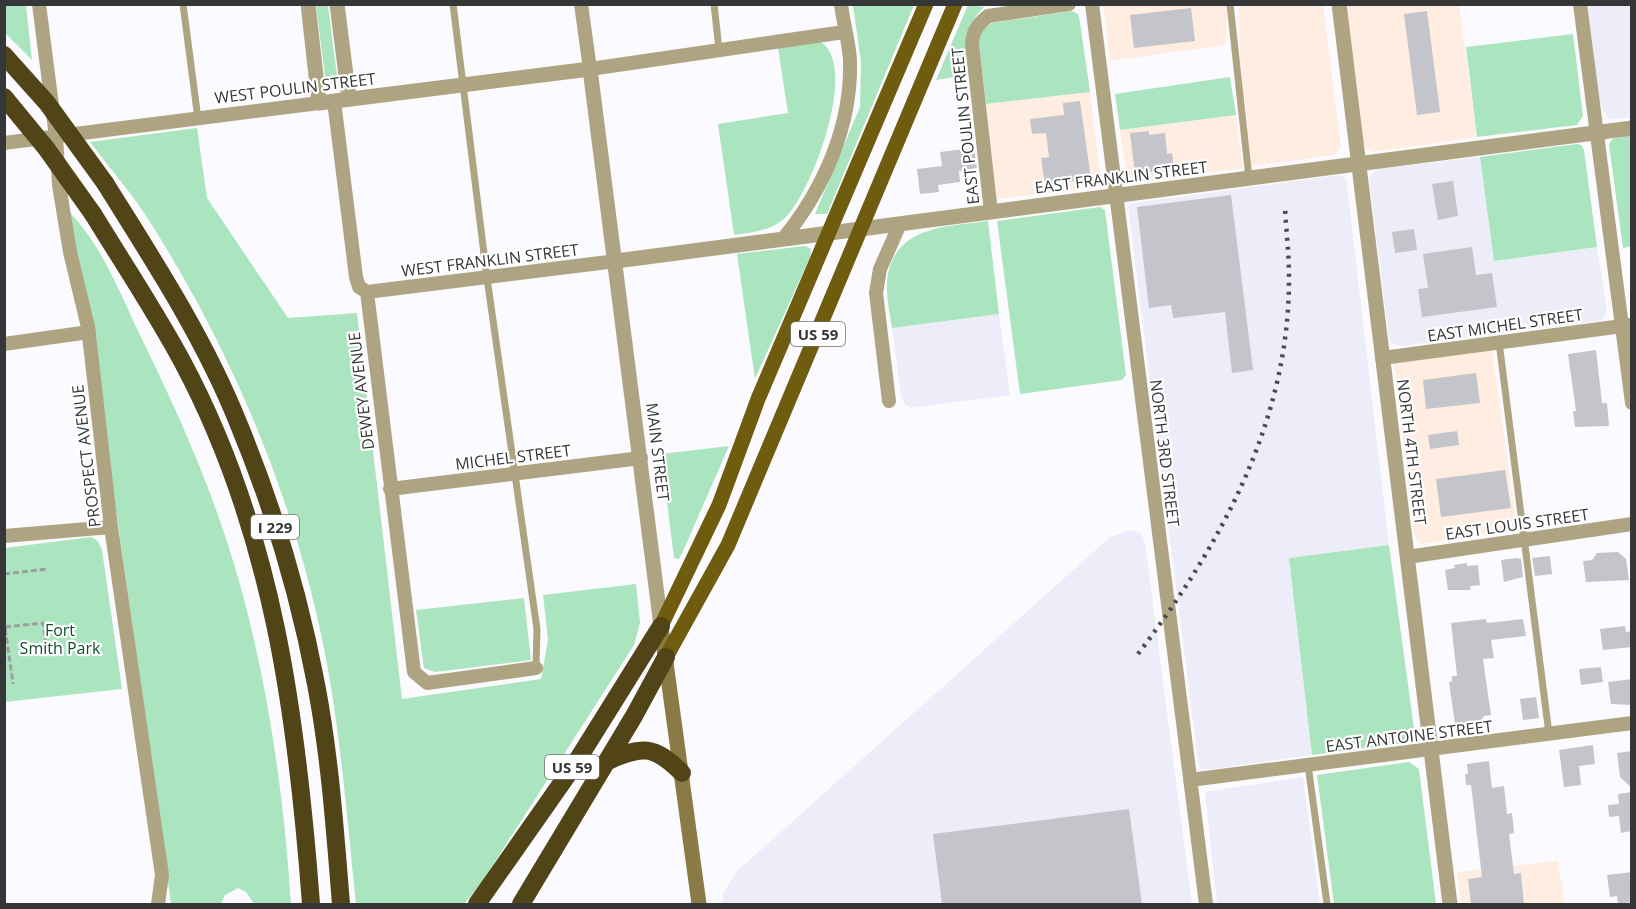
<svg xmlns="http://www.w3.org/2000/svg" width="1636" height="909" font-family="'Open Sans',sans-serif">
<rect width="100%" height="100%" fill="#fbfbff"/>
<path fill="#ffede2" d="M 1103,5 L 1228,5 L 1225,45 L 1110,61 Z
M 1239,5 L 1323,5 L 1341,146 L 1335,155 L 1252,166 L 1240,58 Z
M 1346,5 L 1459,5 L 1477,137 L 1373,152 L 1366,149 L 1362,140 Z
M 1090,92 L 1101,179 L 1098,185 L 1095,188 L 997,199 L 986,104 Z
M 1236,115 L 1243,168 L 1133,183 L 1127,180 L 1120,130 Z
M 1492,349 L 1517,530 L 1422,544 L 1418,541 L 1414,534 L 1394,366 L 1398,361 Z
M 1558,861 L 1565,904 L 1461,904 L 1457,872 Z"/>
<path fill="#ededf9" d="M 1586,5 L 1631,5 L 1631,118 L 1608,119 L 1598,98 Z
M 1480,157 L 1494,261 L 1597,247 L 1607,310 L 1605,316 L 1600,321 L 1400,346 L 1393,344 L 1389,339 L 1369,177 L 1378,169 Z
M 1340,175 L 1345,178 L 1347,185 L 1389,545 L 1289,558 L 1312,755 L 1205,770 L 1200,768 L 1198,761 L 1128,206 L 1134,203 Z
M 999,314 L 1010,395 L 911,408 L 904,403 L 901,395 L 892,328 Z
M 1132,530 L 1141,533 L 1145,543 L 1192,904 L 722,904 L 724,892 L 735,873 L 1110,537 Z
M 1303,777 L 1320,904 L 1217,904 L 1205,792 Z"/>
<path fill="#aae5bf" d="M 4,5 L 26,5 L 32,60 L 5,33 Z
M 316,5 L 328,5 L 337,76 L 332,81 L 327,81 L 325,77 Z
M 853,5 L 914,5 L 827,214 L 815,214 L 860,107 L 861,62 Z
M 968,5 L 984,7 C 963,28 964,47 968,75 L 936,80 Z
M 1072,11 L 1078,14 L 1080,22 L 1090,92 L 986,104 L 979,43 L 982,30 L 992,23 Z
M 1573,34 L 1583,116 L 1577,125 L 1477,137 L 1466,47 Z
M 821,42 C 859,67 812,191 786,217 C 771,231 754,232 734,235 L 718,124 L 788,113 L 778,48 Z
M 1230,77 L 1236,115 L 1120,130 L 1115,94 Z
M 197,128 L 207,198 L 288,318 L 357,313 L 402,699 L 541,679 L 548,640 L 543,595 L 636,584 L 640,623 L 634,645 L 480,885 L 464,904 L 356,904 C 348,828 342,751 329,675 C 301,515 237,359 150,222 C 133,194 110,169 90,142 Z
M 1631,134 L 1631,246 L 1623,248 L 1609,145 L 1612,139 Z
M 1577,144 L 1581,145 L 1584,150 L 1597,247 L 1494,261 L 1480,157 Z
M 1100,207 L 1105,210 L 1126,375 L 1122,380 L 1020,394 L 997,221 Z
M 66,209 C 100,241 119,291 139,333 C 169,394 198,457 220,521 C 262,640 283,779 291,904 L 254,904 L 246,892 L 238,888 L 225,895 L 221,904 L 171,904 L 87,301 Z
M 988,221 L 999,314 L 892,328 C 890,313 886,297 887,282 C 892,226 945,227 988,221 Z
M 805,246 L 811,249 L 810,257 L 755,379 L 737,254 Z
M 729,446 L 684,549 L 679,559 L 674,558 L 661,454 Z
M 91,537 L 98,541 L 102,550 L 122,689 L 5,702 L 5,548 Z
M 1389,545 L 1415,736 L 1412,742 L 1312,755 L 1289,558 Z
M 524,598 L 531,660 L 435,672 L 424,668 L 416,610 Z
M 1409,762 L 1419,769 L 1436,904 L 1334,904 L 1317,775 Z"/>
<path fill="#c4c5ca" d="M 1191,8 L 1195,41 L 1134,48 L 1130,15 Z
M 1427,11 L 1440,112 L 1417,115 L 1404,14 Z
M 1080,101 L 1091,179 L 1045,185 L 1041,158 L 1049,157 L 1046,133 L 1032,134 L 1030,119 L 1064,115 L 1063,103 Z
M 1149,131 L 1149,135 L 1165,133 L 1167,154 L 1172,153 L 1174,169 L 1135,174 L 1130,133 Z
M 974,148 L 977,168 L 959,171 L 960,182 L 938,185 L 939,192 L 920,194 L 917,169 L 942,166 L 940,152 Z
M 1453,181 L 1458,216 L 1438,220 L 1432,184 Z
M 1231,195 L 1253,370 L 1232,373 L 1225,312 L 1173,318 L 1171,305 L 1149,308 L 1137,207 Z
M 1414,229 L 1417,250 L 1395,253 L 1392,232 Z
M 1472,247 L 1476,275 L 1492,273 L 1497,307 L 1422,317 L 1418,289 L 1428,288 L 1423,254 Z
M 1596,350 L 1602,403 L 1607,403 L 1609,426 L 1575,427 L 1573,411 L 1576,411 L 1568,354 Z
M 1476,373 L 1480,403 L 1426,409 L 1423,380 Z
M 1457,431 L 1459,445 L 1430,449 L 1428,435 Z
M 1505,470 L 1511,508 L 1441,517 L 1436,479 Z
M 1618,552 L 1626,559 L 1629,580 L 1586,582 L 1583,561 L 1592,560 L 1597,553 Z
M 1550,556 L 1552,574 L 1535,576 L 1532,558 Z
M 1516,558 L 1521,559 L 1523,577 L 1504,582 L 1501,560 Z
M 1467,563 L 1467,566 L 1478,565 L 1480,585 L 1470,586 L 1471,590 L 1448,590 L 1445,570 L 1455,568 L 1454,565 Z
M 1486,619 L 1487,623 L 1523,619 L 1526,636 L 1491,640 L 1494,658 L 1483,659 L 1491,715 L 1484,716 L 1479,724 L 1455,724 L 1449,682 L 1452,681 L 1452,676 L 1457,676 L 1451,623 Z
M 1625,626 L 1626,632 L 1632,631 L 1632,647 L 1603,650 L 1600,629 Z
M 1601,667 L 1603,682 L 1581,685 L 1579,669 Z
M 1632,679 L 1632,705 L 1611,704 L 1608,682 Z
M 1536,697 L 1539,718 L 1523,720 L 1520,699 Z
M 1593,745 L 1595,764 L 1579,766 L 1581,785 L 1564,787 L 1559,750 Z
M 1632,751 L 1632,788 L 1620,777 L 1617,753 Z
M 1489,761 L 1492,788 L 1504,786 L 1507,814 L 1512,813 L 1514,833 L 1509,834 L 1514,874 L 1521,873 L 1524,904 L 1471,904 L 1468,879 L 1482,877 L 1471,785 L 1466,785 L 1465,774 L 1468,774 L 1467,764 Z
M 1632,792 L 1632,831 L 1621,833 L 1619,816 L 1609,817 L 1608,805 L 1619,804 L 1618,794 Z
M 1129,809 L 1142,904 L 942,904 L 933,834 Z
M 1632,872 L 1632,902 L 1618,904 L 1617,896 L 1610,897 L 1607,875 Z"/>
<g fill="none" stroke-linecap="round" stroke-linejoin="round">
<path stroke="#9e9ea1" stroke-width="3" stroke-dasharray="6 3" stroke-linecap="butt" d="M 4,574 L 47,569
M 4,620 L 13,684
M 5,627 L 43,623 L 47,651"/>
<path stroke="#aea482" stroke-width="7" d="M 183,4 L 198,119
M 453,4 L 487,278 L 537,629 L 536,668
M 714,4 L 719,50
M 1230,4 L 1249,178
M 1499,342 L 1549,734
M 1308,765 L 1327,904"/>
<path stroke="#aea482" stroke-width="14" d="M 39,4 L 56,137 L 59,185 L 70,252 L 88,327 L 111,527 L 162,875 L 158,904
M 581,4 L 590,69 L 844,32
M 1092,4 L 1206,904
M 1580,4 L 1632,403
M 334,101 L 356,277 L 359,287 L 367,292 L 414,672 L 427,683 L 536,668
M 4,143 L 319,103
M 991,212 L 972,44 C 973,31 977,25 988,16 L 1069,4
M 783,239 C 824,189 852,125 850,60 C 849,42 843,22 841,4
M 367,292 L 616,261
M 4,344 L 89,332
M 1382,358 L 1630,325
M 889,401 L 876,293 L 880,269 L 900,224
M 390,489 L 641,458
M 4,536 L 111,527
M 1407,557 L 1632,524
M 1190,780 L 1632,723"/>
<path stroke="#aea482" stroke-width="15" d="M 308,4 L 319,103 L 590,69 L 661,626
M 337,4 L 349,99
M 1339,4 L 1450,904
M 616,261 L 1632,128"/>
<path stroke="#897a46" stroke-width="15" d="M 661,626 L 699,904"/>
<path stroke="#6f5c0f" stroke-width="15" d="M 661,626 L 719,505 L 758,399 L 926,4
M 666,657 L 728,545 L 955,4"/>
<path stroke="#514417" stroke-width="18" d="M 105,183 C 153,260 203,336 237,420 C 272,504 299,594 316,684 C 330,757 335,831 341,904
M 93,214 C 123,263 155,311 182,361 C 273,531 297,716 311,904
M 606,762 C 642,745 654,745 682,773
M 477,904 L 573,767 L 661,626
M 521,904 L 634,716 L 666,657"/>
<path stroke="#4b4c4e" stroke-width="4.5" stroke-dasharray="3 6" stroke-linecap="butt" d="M 1138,654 C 1222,543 1290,419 1289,276 C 1289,253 1286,230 1285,207"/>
<path stroke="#514417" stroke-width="18" d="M 4,55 L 47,103 L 105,183
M 4,97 L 46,148 L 93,214"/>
</g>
<g text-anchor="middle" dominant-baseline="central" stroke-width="4.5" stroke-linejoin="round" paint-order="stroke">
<g fill="#fff" stroke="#727274" stroke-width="1.5">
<rect x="791" y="322" width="54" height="24" rx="4.5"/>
<rect x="251" y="515" width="48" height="24" rx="4.5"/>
<rect x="545" y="755" width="54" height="24" rx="4.5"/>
</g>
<g font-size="15" font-weight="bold" fill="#353638">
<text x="818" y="334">US 59</text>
<text x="275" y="527">I 229</text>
<text x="572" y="767">US 59</text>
</g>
<g font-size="16" fill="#353638" stroke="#fff">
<text transform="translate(295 88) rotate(-7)">WEST POULIN STREET</text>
<text transform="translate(965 126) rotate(-96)">EAST POULIN STREET</text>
<text transform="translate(1121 177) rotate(-7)">EAST FRANKLIN STREET</text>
<text transform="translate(490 260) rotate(-7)">WEST FRANKLIN STREET</text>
<text transform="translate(1505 325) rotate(-8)">EAST MICHEL STREET</text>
<text transform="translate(361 391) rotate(-97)">DEWEY AVENUE</text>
<text transform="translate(658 452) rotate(83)">MAIN STREET</text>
<text transform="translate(1412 452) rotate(83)">NORTH 4TH STREET</text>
<text transform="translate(1165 453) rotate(83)">NORTH 3RD STREET</text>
<text transform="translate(86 456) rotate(-97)">PROSPECT AVENUE</text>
<text transform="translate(513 457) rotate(-7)">MICHEL STREET</text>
<text transform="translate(1517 524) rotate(-8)">EAST LOUIS STREET</text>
<text transform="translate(1409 736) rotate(-7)">EAST ANTOINE STREET</text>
</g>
<g font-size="16" fill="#10502f" stroke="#fff">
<text x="60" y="630">Fort<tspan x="60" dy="18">Smith Park</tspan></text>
</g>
</g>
<rect width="1636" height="909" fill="none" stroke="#353638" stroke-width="12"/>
</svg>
